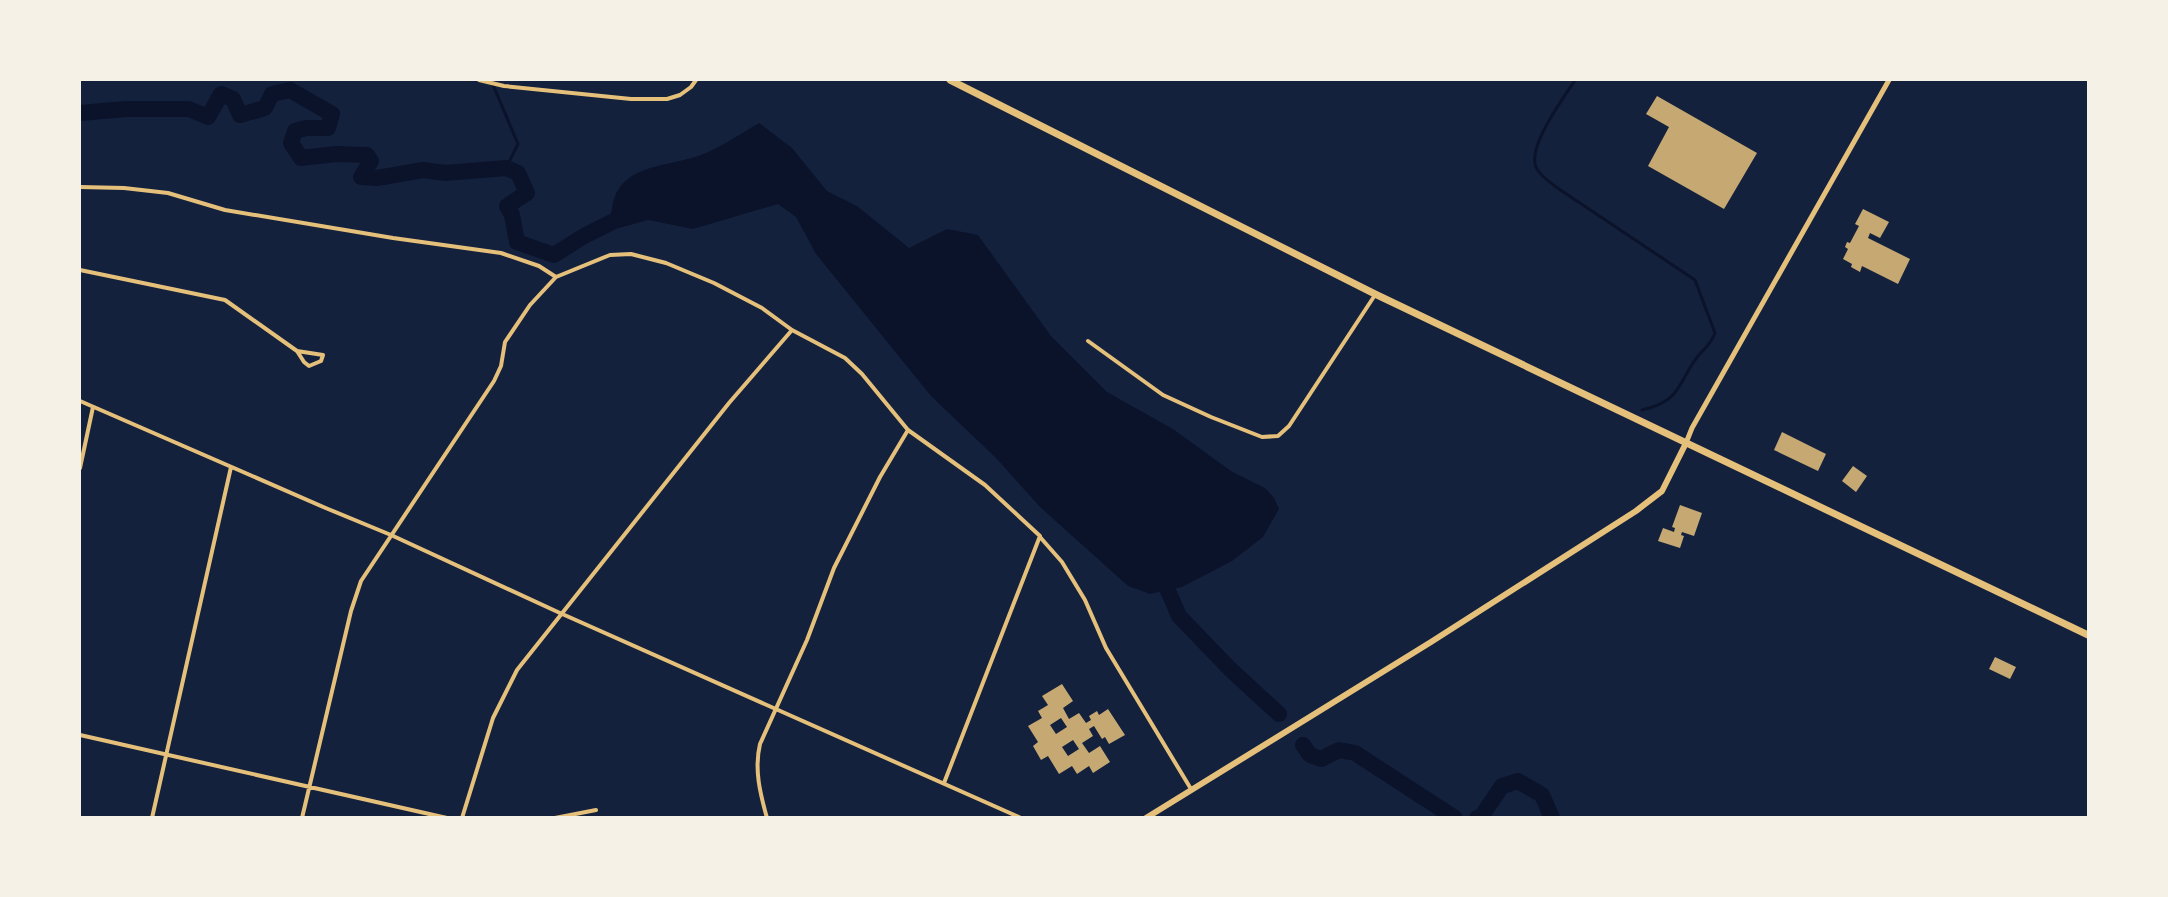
<svg xmlns="http://www.w3.org/2000/svg" width="2168" height="897" font-family="Lora,serif">
<rect width="100%" height="100%" fill="#14213d"/>
<path fill="#0b132b" d="M 759,123 L 792,148 L 827,191 L 857,206 L 909,248 L 947,229 L 978,235 L 1051,336 L 1107,392 L 1173,429 L 1231,471 L 1265,488 L 1274,498 L 1279,509 L 1263,537 L 1232,561 L 1182,587 L 1150,594 L 1128,586 L 1040,507 L 997,459 L 931,396 L 816,254 L 796,217 L 778,204 L 693,229 L 648,220 L 619,228 L 612,226 C 608,220 611,215 612,208 C 619,161 672,168 706,153 C 724,145 742,133 759,123 Z"/>
<g fill="none" stroke-linecap="round" stroke-linejoin="round">
<path stroke="#0b132b" stroke-width="3" d="M 491,80 L 518,144 L 506,168
M 1575,80 C 1564,98 1527,146 1536,167 C 1539,175 1550,182 1556,187 L 1695,280 L 1715,333 C 1711,344 1705,348 1698,356 C 1677,383 1682,401 1642,410"/>
<path stroke="#0b132b" stroke-width="16" d="M 80,113 L 126,109 L 189,109 L 208,117 L 221,94 L 233,99 L 240,115 L 265,108 L 272,94 L 290,90 L 332,114 L 328,128 L 306,128 L 295,131 L 291,143 L 301,158 L 336,154 L 367,155 L 371,161 L 361,177 L 377,178 L 423,170 L 445,173 L 506,168 L 518,173 L 527,193 L 507,206 L 512,215 L 517,242 L 554,255 L 584,236 L 628,214
M 1159,570 L 1179,616 L 1230,669 L 1279,714
M 1303,745 L 1310,755 L 1321,759 L 1339,750 L 1355,753 L 1455,818
M 1477,818 L 1481,817 L 1502,786 L 1518,781 L 1542,795 L 1552,818"/>
</g>
<path fill="#c6a872" fill-rule="evenodd" d="M 1657,96 L 1757,153 L 1724,209 L 1648,166 L 1669,127 L 1646,114 Z
M 1863,209 L 1889,222 L 1880,238 L 1870,233 L 1868,238 L 1910,259 L 1898,284 L 1862,266 L 1860,272 L 1851,267 L 1852,264 L 1843,259 L 1848,249 L 1845,247 L 1847,242 L 1850,243 L 1859,226 L 1855,224 Z
M 1782,432 L 1826,454 L 1818,471 L 1774,450 Z
M 1853,466 L 1867,476 L 1856,492 L 1842,481 Z
M 1680,505 L 1702,513 L 1694,536 L 1682,532 L 1681,535 L 1684,536 L 1680,548 L 1658,541 L 1663,528 L 1674,532 L 1675,528 L 1672,527 Z
M 1995,657 L 2016,667 L 2010,679 L 1989,669 Z
M 1062,684 L 1073,701 L 1063,708 L 1069,719 L 1079,713 L 1086,723 L 1091,720 L 1089,716 L 1097,711 L 1099,715 L 1108,709 L 1125,735 L 1109,744 L 1105,737 L 1102,739 L 1094,726 L 1089,729 L 1093,736 L 1082,743 L 1089,753 L 1100,746 L 1110,762 L 1093,773 L 1089,766 L 1077,774 L 1072,766 L 1059,774 L 1048,756 L 1041,760 L 1033,746 L 1038,742 L 1028,726 L 1042,718 L 1038,711 L 1048,705 L 1042,696 ZM 1061,718 L 1067,727 L 1056,734 L 1050,725 ZM 1073,740 L 1079,749 L 1068,756 L 1062,747 Z"/>
<g fill="none" stroke-linecap="round" stroke-linejoin="round">
<path stroke="#e5c07b" stroke-width="4" d="M 479,80 L 504,86 L 631,99 L 667,99 L 680,95 L 691,87 L 696,80
M 80,187 L 124,188 L 168,193 L 225,210 L 393,238 L 501,253 L 539,266 L 556,277
M 80,270 L 225,300 L 297,351 L 323,355 L 321,361 L 309,366 L 304,362 L 297,351
M 1088,341 L 1163,395 L 1211,417 L 1262,437 L 1278,436 L 1289,426 L 1375,295
M 80,401 L 328,509 L 391,535 L 560,613 L 1021,818
M 80,468 L 93,407
M 1040,537 L 1062,562 L 1085,600 L 1106,648 L 1191,789
M 80,735 L 447,818
M 152,818 L 231,467
M 302,818 L 351,611 L 361,581 L 494,381 L 501,366 L 505,342 L 530,305 L 556,277 L 610,255 L 631,254 L 666,263 L 714,283 L 762,308 L 792,330 L 845,358 L 862,374 L 908,430 L 985,485 L 1040,536 L 944,783
M 462,818 L 493,718 L 517,670 L 729,403 L 792,330
M 555,818 L 596,810
M 767,818 C 760,793 754,769 760,744 L 807,640 L 834,568 L 880,477 L 908,430"/>
<path stroke="#e5c07b" stroke-width="5" d="M 1686,443 L 1692,428 L 1889,80"/>
<path stroke="#e5c07b" stroke-width="6" d="M 1146,818 L 1431,642 L 1636,511 L 1662,491 L 1686,443"/>
<path stroke="#e5c07b" stroke-width="7" d="M 950,80 L 1375,294 L 2088,635"/>
</g>
<rect width="2168" height="897" fill="none" stroke="#f6f1e7" stroke-width="162"/>
</svg>
